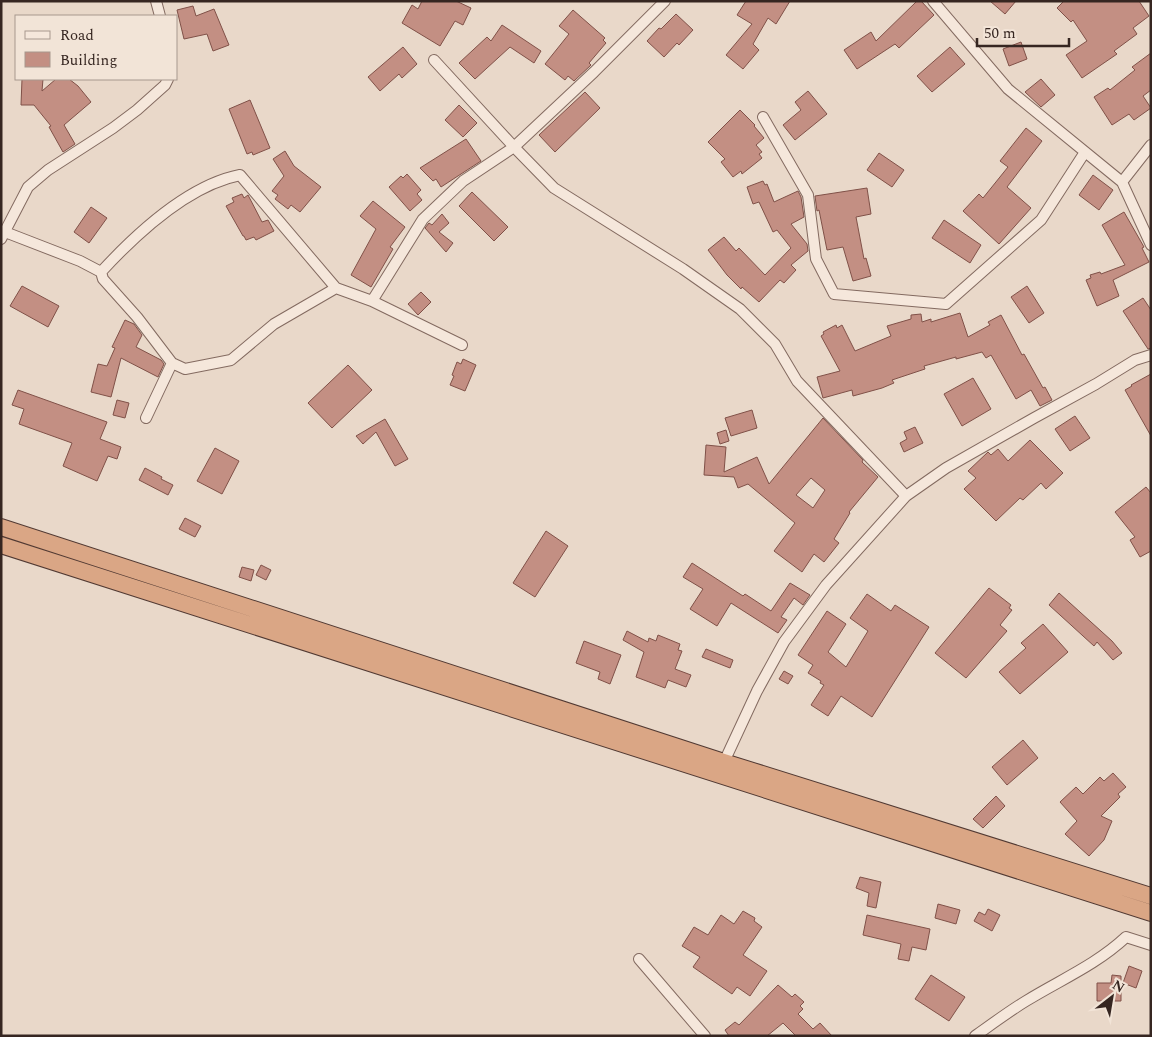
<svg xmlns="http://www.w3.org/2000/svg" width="1152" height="1037" font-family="Spectral,serif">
<rect width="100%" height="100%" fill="#e9d8c9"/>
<path fill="#c38f83" stroke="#805148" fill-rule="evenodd" d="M 422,1 L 456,1 L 471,8 L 463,25 L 455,21 L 440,46 L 402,23 L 412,5 L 418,9 Z
M 746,1 L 790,1 L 776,24 L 768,18 L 753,44 L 759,50 L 743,69 L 726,55 L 752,24 L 737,15 Z
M 917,1 L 921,1 L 934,15 L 899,48 L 895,44 L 857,69 L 844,50 L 871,32 L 876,41 Z
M 990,1 L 1016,1 L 1005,14 Z
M 1064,1 L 1139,1 L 1149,16 L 1133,28 L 1137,34 L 1114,51 L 1117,54 L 1082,78 L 1066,55 L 1087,41 L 1073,20 L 1071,22 L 1057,8 Z
M 193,6 L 196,16 L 214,9 L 229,45 L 213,51 L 207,34 L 184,39 L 177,10 Z
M 573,10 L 605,38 L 603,40 L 606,43 L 589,63 L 591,65 L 574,81 L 568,76 L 565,80 L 545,64 L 569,34 L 559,26 Z
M 676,14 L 693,30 L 679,45 L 677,43 L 664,57 L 647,41 L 659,28 L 661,29 Z
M 502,25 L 541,51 L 534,63 L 510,47 L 475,79 L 459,63 L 487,37 L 491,41 Z
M 1021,42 L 1027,59 L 1009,66 L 1003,49 Z
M 403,47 L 417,64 L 402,78 L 399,74 L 380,91 L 368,77 Z
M 950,47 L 965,64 L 932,92 L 917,76 Z
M 1151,53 L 1151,90 L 1143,96 L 1151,108 L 1134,120 L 1129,114 L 1112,125 L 1094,97 L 1108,88 L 1110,90 L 1135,70 L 1132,67 Z
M 22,79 L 43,79 L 42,91 L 56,79 L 69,79 L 78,86 L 91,102 L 64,125 L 75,144 L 63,152 L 49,127 L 51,126 L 34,105 L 21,105 Z
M 1041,79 L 1055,95 L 1041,107 L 1025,92 Z
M 808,91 L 827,114 L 795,140 L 783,125 L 801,110 L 795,102 Z
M 585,92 L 600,108 L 555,152 L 539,135 Z
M 250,100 L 270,148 L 253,155 L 252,152 L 247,154 L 229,109 Z
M 459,105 L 477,123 L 463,137 L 445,120 Z
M 740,110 L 755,125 L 754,126 L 764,138 L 756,145 L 762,152 L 759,154 L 762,158 L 742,174 L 741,171 L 733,177 L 721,162 L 725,159 L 708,142 Z
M 1026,128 L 1042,141 L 1007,187 L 1031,208 L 999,244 L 963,211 L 979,194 L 983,198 L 1008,167 L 1000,161 Z
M 466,139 L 481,161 L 441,187 L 436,179 L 433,181 L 420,168 Z
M 285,151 L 294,166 L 321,187 L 300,212 L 291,205 L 288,209 L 275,199 L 278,195 L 272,191 L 284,176 L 273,159 Z
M 879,153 L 904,170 L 892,187 L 867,170 Z
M 407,174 L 421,190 L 417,194 L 422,200 L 410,211 L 389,187 L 401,176 L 403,178 Z
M 1093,175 L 1113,190 L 1099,210 L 1079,195 Z
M 763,181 L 765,185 L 767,184 L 774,202 L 798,191 L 801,197 L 804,217 L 791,224 L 807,244 L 808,251 L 791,265 L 796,270 L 784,283 L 780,280 L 759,302 L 742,287 L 741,289 L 727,275 L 708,250 L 724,237 L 736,251 L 739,248 L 765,275 L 791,248 L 777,230 L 773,232 L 759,202 L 753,204 L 747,187 Z
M 867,188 L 871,214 L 856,217 L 864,259 L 866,258 L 871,276 L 853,281 L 843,247 L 827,250 L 819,210 L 817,211 L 815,196 Z
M 472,192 L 508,227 L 494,241 L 459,206 Z
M 242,194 L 244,198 L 248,195 L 262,222 L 268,220 L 274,231 L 256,240 L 254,237 L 246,240 L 244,236 L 243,236 L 226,206 L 234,202 L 232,198 Z
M 373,201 L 405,227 L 390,247 L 393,249 L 371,287 L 351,275 L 376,229 L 360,216 Z
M 91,207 L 107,218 L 89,243 L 74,232 Z
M 1124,212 L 1144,247 L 1142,248 L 1149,262 L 1113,280 L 1119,296 L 1097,306 L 1086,280 L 1091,278 L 1090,275 L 1100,272 L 1101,274 L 1125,265 L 1102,225 Z
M 442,214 L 449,223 L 439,232 L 453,243 L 446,252 L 425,228 L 429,223 L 432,225 Z
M 944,220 L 981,245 L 970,263 L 932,238 Z
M 22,286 L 59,306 L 48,327 L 10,306 Z
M 1027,286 L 1044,313 L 1029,323 L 1011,297 Z
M 421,292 L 431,302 L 418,315 L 408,304 Z
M 1143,298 L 1151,310 L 1151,348 L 1148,349 L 1123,311 Z
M 960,313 L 968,337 L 990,325 L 988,322 L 1001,315 L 1022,355 L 1024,354 L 1043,388 L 1045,387 L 1052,400 L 1040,406 L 1031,390 L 1016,399 L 991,355 L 986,358 L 982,352 L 956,359 L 956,357 L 924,366 L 925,369 L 892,380 L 894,383 L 882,388 L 853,396 L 852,390 L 823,398 L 817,377 L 840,371 L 821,336 L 824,334 L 823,332 L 836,325 L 837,328 L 842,325 L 855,351 L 891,336 L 887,326 L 911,319 L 911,315 L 921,314 L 922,322 L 931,319 L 931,322 Z
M 125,320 L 134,324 L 142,335 L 136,347 L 161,360 L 164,364 L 158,377 L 121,358 L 111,397 L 91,392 L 98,364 L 107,366 L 115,348 L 112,347 Z
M 463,359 L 476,365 L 465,391 L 450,385 L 454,376 L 452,375 L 457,362 L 461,364 Z
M 348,365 L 372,390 L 332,428 L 308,403 Z
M 1151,374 L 1151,436 L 1125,390 L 1132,386 L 1131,385 Z
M 973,378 L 991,409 L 962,426 L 944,394 Z
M 18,390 L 107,422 L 100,439 L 121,447 L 117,459 L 108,456 L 97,481 L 63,466 L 72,443 L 19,424 L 24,409 L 12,405 Z
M 117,400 L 129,403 L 125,418 L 113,415 Z
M 752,410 L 757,428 L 731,436 L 725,418 Z
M 1075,416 L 1090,438 L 1070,451 L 1055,429 Z
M 823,418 L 863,460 L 862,462 L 878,477 L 849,512 L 850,513 L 834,539 L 839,543 L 824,562 L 814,554 L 802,572 L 774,551 L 795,523 L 748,484 L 738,488 L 734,477 L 704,475 L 706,445 L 726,447 L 724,472 L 757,457 L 769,484 ZM 811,478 L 825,490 L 813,508 L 796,495 Z
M 385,419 L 408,459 L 395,466 L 376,432 L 363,444 L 356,436 Z
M 915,427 L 923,443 L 904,452 L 900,443 L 907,439 L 904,432 Z
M 726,430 L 729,441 L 720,444 L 717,433 Z
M 1030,440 L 1063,473 L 1046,489 L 1041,483 L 1023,500 L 1020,498 L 996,521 L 964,489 L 976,478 L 968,471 L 988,452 L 991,455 L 998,449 L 1008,461 Z
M 215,448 L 239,461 L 222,494 L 197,481 Z
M 145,468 L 162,477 L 161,479 L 173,485 L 168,495 L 139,480 Z
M 1146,487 L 1151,493 L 1151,551 L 1140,557 L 1130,540 L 1135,537 L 1115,512 Z
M 185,518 L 201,526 L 195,537 L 179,529 Z
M 546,531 L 568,546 L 535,597 L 513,583 Z
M 692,563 L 743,596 L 745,594 L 771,611 L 790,583 L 810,595 L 803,605 L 794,598 L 781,617 L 787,620 L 778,633 L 731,603 L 717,626 L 690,609 L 703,589 L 683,577 Z
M 261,565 L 271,570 L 266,580 L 256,575 Z
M 242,567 L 254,570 L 251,581 L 239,577 Z
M 989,588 L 1011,605 L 1009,608 L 1012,610 L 1000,625 L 1007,631 L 966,678 L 935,653 Z
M 1059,593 L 1112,641 L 1122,653 L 1113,660 L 1097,642 L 1094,646 L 1049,605 Z
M 867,594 L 891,611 L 895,605 L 929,627 L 872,717 L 841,696 L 828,716 L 811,705 L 824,685 L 820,683 L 821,681 L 808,673 L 813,665 L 798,655 L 827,611 L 846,624 L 828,652 L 846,667 L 868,631 L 850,618 Z
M 1043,624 L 1068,652 L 1020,694 L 999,672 L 1026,648 L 1021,643 Z
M 627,631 L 648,642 L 649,638 L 656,641 L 658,635 L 680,644 L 678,650 L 682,651 L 675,669 L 691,675 L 686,687 L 668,680 L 665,688 L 636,677 L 644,652 L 623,640 Z
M 584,641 L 621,655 L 610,684 L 598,679 L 600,672 L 576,663 Z
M 706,649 L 733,660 L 730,668 L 702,657 Z
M 784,671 L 793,676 L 788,684 L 779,679 Z
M 1023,740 L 1038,758 L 1007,785 L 992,767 Z
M 1113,773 L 1126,787 L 1118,794 L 1120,797 L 1101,816 L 1112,821 L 1104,840 L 1089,856 L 1065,834 L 1077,821 L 1060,802 L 1076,787 L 1083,794 L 1100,777 L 1104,781 Z
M 996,796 L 1005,806 L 983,828 L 973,819 Z
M 860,877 L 881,882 L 876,908 L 867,906 L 869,893 L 856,888 Z
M 938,904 L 960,910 L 956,924 L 935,918 Z
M 988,909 L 1000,915 L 992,931 L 974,921 L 979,912 L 985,915 Z
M 743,911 L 755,918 L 754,921 L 762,927 L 743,955 L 767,971 L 750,996 L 737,987 L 732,994 L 693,967 L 700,957 L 682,946 L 694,927 L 708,935 L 721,915 L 734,924 Z
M 867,915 L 930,929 L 926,950 L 912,947 L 909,961 L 898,959 L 901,944 L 863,935 Z
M 1129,966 L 1142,971 L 1136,988 L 1123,983 Z
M 931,975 L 965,997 L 949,1021 L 915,999 Z
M 1112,975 L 1121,976 L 1121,1001 L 1097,1001 L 1097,983 L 1111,983 Z
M 778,985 L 792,997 L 795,994 L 804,1002 L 800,1006 L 803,1009 L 798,1014 L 813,1029 L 820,1023 L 832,1036 L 796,1036 L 783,1023 L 767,1036 L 729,1036 L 725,1030 L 735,1022 L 739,1025 Z"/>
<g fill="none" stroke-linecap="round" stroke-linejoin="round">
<defs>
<path id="minor" d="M 156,1 L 160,16
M 933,1 L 1008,89 L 1122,182 L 1151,245
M 434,60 L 514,147 L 554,188 L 683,269 L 740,309 L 775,344 L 797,381 L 906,496
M 763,117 L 808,195 L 816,259 L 834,294 L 946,304 L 1041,220 L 1085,152
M 1122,182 L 1151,145
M 5,232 L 80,261 L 101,272 L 103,279 L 137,317 L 172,363 L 185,369 L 231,360 L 274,324 L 336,288
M 1,239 L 28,187 L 48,170 L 113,128 L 137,110 L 165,85 L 168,79
M 101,272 C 136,234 189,185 240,175 L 336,288 L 372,301 L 462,345
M 372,301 L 423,219 L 463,181 L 514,147 L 594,72 L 665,1
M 146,418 L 172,363
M 724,762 L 757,691 L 784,642 L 826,585 L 906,496 L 946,468 L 1034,418 L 1096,384 L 1135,360 L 1151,355
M 639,959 L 705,1036
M 975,1036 C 992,1024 1008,1012 1026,1001 C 1060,980 1096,965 1126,937 L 1151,945"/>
<path id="trunk" d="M 1,527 L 724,762 L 1151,896
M 1,545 L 1151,913"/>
</defs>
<use href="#minor" stroke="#836a60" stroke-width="12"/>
<use href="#trunk" stroke="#523a33" stroke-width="18"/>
<use href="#minor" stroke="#f5e7db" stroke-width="10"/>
<use href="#trunk" stroke="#daa685" stroke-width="16"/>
</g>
<rect width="1152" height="1037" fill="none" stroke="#362621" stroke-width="5"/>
<rect x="15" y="15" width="162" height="65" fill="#f2e4d7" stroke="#a7988e"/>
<rect x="25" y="31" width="25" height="8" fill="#f5e7db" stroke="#a7988e"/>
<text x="60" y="40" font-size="15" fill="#362621">Road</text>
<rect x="25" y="52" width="25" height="15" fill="#c38f83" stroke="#a7988e"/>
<text x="60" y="65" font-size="15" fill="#362621">Building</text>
<g transform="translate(1112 997) rotate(31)" stroke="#f2e4d7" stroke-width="4" paint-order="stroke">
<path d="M0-4L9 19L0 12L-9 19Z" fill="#362621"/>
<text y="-8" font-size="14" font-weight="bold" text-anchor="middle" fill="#362621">N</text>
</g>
<path d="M977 38v8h92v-8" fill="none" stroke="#362621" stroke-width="2.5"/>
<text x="984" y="38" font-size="15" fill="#362621" stroke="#f2e4d7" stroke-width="4" paint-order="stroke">50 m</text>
</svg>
